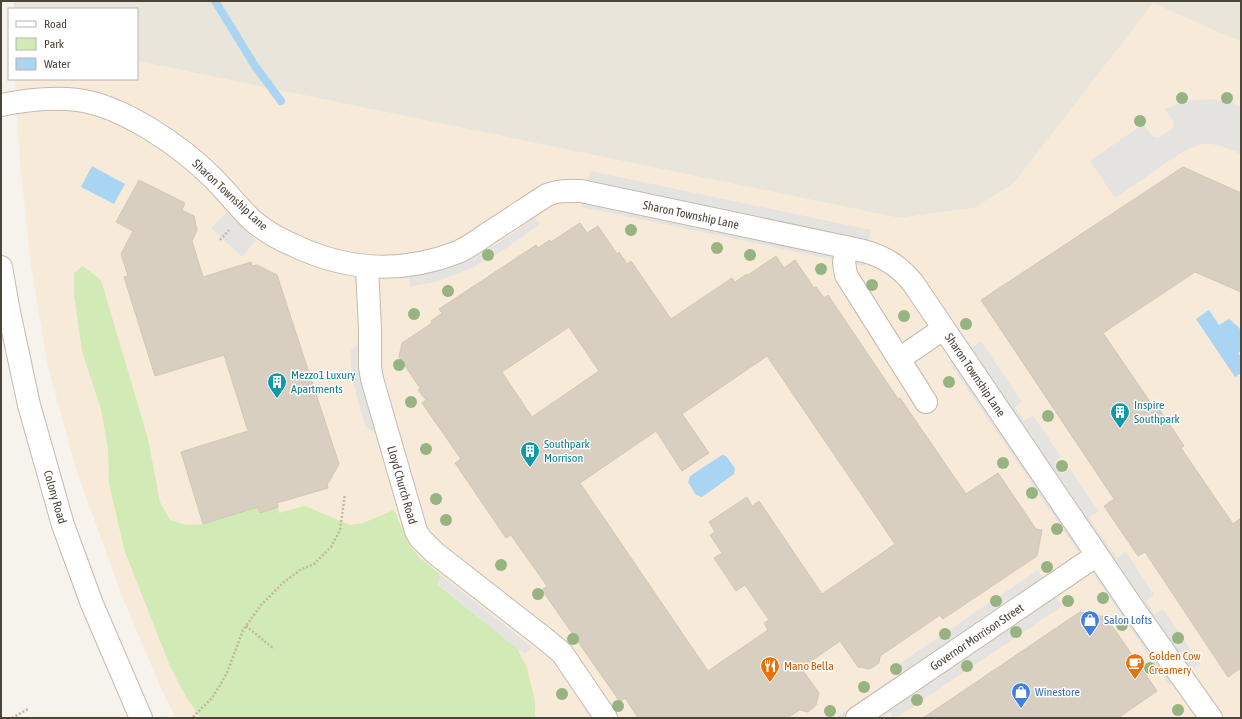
<svg xmlns="http://www.w3.org/2000/svg" width="1242" height="719" font-family="'Asap Condensed',sans-serif">
<rect width="100%" height="100%" fill="#f6f3ec"/>
<path fill="#eae5da" d="M 14,1 L 1241,1 L 1241,42 L 1153,4 L 1014,183 L 975,208 L 899,218 L 137,61 L 137,9 L 14,9 Z"/>
<path fill="#f7ead8" d="M 1153,3 L 1241,42 L 1241,718 L 176,718 L 160,686 L 122,596 L 77,472 L 48,367 L 31,266 L 20,162 L 15,79 L 137,79 L 137,61 L 899,218 L 975,208 L 1014,183 Z"/>
<path fill="#d2eab5" d="M 83,266 L 101,280 L 148,439 L 160,502 L 170,520 L 186,525 L 203,524 L 258,507 L 260,513 L 278,507 L 279,513 L 305,506 L 350,525 L 363,523 L 394,510 L 410,546 L 420,558 L 441,575 L 438,585 L 517,648 L 527,668 L 535,701 L 535,718 L 201,718 L 186,697 L 170,666 L 125,552 L 109,484 L 108,449 L 101,409 L 82,351 L 74,294 L 74,273 Z"/>
<path fill="#e5e3e0" d="M 1210,99 L 1233,103 L 1241,106 L 1241,154 L 1224,147 L 1212,144 L 1201,144 L 1189,149 L 1179,154 L 1115,198 L 1090,161 L 1143,124 L 1152,136 L 1158,138 L 1173,128 L 1174,123 L 1165,109 L 1187,101 Z
M 590,171 L 871,230 L 864,266 L 582,207 Z
M 227,212 L 256,240 L 242,257 L 211,228 Z
M 535,218 L 540,224 L 505,249 L 476,266 L 438,281 L 410,287 L 409,277 L 436,271 L 469,260 L 501,241 Z
M 981,341 L 1022,402 L 1015,407 L 1024,421 L 1033,415 L 1061,457 L 1054,462 L 1062,474 L 1070,469 L 1098,511 L 1089,518 L 1117,558 L 1126,552 L 1154,595 L 1146,601 L 1155,614 L 1163,609 L 1200,664 L 1169,685 L 949,362 Z
M 359,342 L 361,369 L 377,435 L 365,426 L 352,378 L 350,352 Z
M 1038,570 L 1062,606 L 896,718 L 893,718 L 890,712 L 881,718 L 835,718 L 904,671 L 899,664 Z
M 441,575 L 532,647 L 525,654 L 516,648 L 438,584 Z"/>
<path fill="#a9d4f2" d="M 92,166 L 125,184 L 114,204 L 81,187 Z
M 1209,310 L 1219,325 L 1229,319 L 1236,325 L 1241,330 L 1241,351 L 1238,353 L 1241,357 L 1241,373 L 1235,377 L 1196,319 Z
M 722,455 L 726,456 L 735,468 L 734,474 L 702,497 L 696,495 L 688,482 L 690,476 Z"/>
<g fill="none" stroke-linecap="round" stroke-linejoin="round">
<path stroke="#a9d4f2" stroke-width="8" d="M 215,1 L 255,66 L 281,101"/>
</g>
<path fill="#d8cfc1" stroke="#d3c7b4" fill-rule="evenodd" d="M 1183,167 L 1241,193 L 1241,292 L 1195,272 L 1103,333 L 1157,412 L 1160,410 L 1184,446 L 1181,448 L 1233,524 L 1241,518 L 1241,668 L 1228,677 L 1145,552 L 1138,556 L 1104,506 L 1114,499 L 981,300 Z
M 139,180 L 185,203 L 182,210 L 194,216 L 197,230 L 192,241 L 203,277 L 251,262 L 252,266 L 257,265 L 277,275 L 339,464 L 329,482 L 327,483 L 328,488 L 277,503 L 278,507 L 260,513 L 258,507 L 203,524 L 181,452 L 248,431 L 224,355 L 155,376 L 124,277 L 128,276 L 121,254 L 133,231 L 116,222 Z
M 580,223 L 587,233 L 598,226 L 617,254 L 619,252 L 627,264 L 631,261 L 671,319 L 732,278 L 735,282 L 747,274 L 748,275 L 776,256 L 784,268 L 795,260 L 814,288 L 816,287 L 824,298 L 828,295 L 898,399 L 900,398 L 966,494 L 998,473 L 1036,529 L 1042,530 L 1037,556 L 943,619 L 940,615 L 880,656 L 879,663 L 870,669 L 858,667 L 840,641 L 801,668 L 819,693 L 816,705 L 808,712 L 800,710 L 787,718 L 638,718 L 625,698 L 620,702 L 542,590 L 547,586 L 511,535 L 506,538 L 455,463 L 461,459 L 422,403 L 426,400 L 418,390 L 420,388 L 399,357 L 402,343 L 432,323 L 431,321 L 442,313 L 439,309 L 536,245 L 538,248 L 550,240 L 551,242 ZM 569,327 L 599,371 L 532,417 L 502,372 ZM 767,356 L 895,544 L 822,594 L 759,501 L 752,506 L 747,497 L 709,522 L 715,532 L 710,535 L 722,553 L 714,558 L 736,591 L 745,585 L 769,620 L 764,623 L 768,630 L 708,671 L 580,483 L 656,431 L 682,471 L 709,453 L 682,414 Z
M 1080,612 L 1106,617 L 1157,691 L 1118,718 L 923,718 Z"/>
<g fill="none" stroke-linecap="round" stroke-linejoin="round">
<defs>
<path id="minor" d="M 1,105 C 26,100 52,97 78,100 C 123,106 181,146 213,178 C 227,192 239,208 253,221 C 265,231 279,239 293,245 C 347,271 402,274 458,252 C 469,247 480,239 490,232 C 509,220 528,207 547,195 C 558,190 568,191 581,191 L 864,251 C 885,257 899,266 913,283 L 1133,608 L 1211,718
M 847,248 L 844,262 L 846,275 L 926,402
M 1,267 L 9,312 L 29,405 L 63,525 L 92,604 L 141,718
M 367,267 L 370,329 L 370,367 L 372,379 L 416,531 L 420,538 L 435,553 L 544,638 L 562,653 L 606,718
M 899,359 L 943,329
M 857,718 L 1097,555"/>
</defs>
<use href="#minor" stroke="#c2bbae" stroke-width="24"/>
<path stroke="#c4b79f" stroke-width="2.5" stroke-dasharray="2 2" stroke-linecap="butt" d="M 220,240 L 229,230
M 246,626 L 274,649
M 193,717 L 212,698 L 220,685 L 227,673 L 243,630 L 261,605 L 284,582 L 300,570 L 314,564 L 331,547 L 340,530 L 345,494
M 12,718 L 28,709"/>
<use href="#minor" stroke="#fff" stroke-width="22"/>
</g>
<g fill="#97b381">
<circle cx="1182" cy="98" r="6"/>
<circle cx="1227" cy="98" r="6"/>
<circle cx="1140" cy="121" r="6"/>
<circle cx="631" cy="230" r="6"/>
<circle cx="717" cy="248" r="6"/>
<circle cx="488" cy="255" r="6"/>
<circle cx="750" cy="255" r="6"/>
<circle cx="821" cy="269" r="6"/>
<circle cx="872" cy="285" r="6"/>
<circle cx="448" cy="291" r="6"/>
<circle cx="414" cy="314" r="6"/>
<circle cx="904" cy="316" r="6"/>
<circle cx="966" cy="324" r="6"/>
<circle cx="399" cy="365" r="6"/>
<circle cx="949" cy="382" r="6"/>
<circle cx="411" cy="402" r="6"/>
<circle cx="1048" cy="416" r="6"/>
<circle cx="426" cy="449" r="6"/>
<circle cx="1003" cy="463" r="6"/>
<circle cx="1062" cy="466" r="6"/>
<circle cx="1032" cy="493" r="6"/>
<circle cx="436" cy="499" r="6"/>
<circle cx="446" cy="520" r="6"/>
<circle cx="1057" cy="529" r="6"/>
<circle cx="501" cy="565" r="6"/>
<circle cx="1047" cy="567" r="6"/>
<circle cx="538" cy="594" r="6"/>
<circle cx="1103" cy="598" r="6"/>
<circle cx="996" cy="601" r="6"/>
<circle cx="1068" cy="601" r="6"/>
<circle cx="1122" cy="625" r="6"/>
<circle cx="1016" cy="632" r="6"/>
<circle cx="945" cy="634" r="6"/>
<circle cx="1178" cy="638" r="6"/>
<circle cx="573" cy="639" r="6"/>
<circle cx="967" cy="666" r="6"/>
<circle cx="1150" cy="668" r="6"/>
<circle cx="896" cy="669" r="6"/>
<circle cx="864" cy="687" r="6"/>
<circle cx="562" cy="694" r="6"/>
<circle cx="917" cy="700" r="6"/>
<circle cx="618" cy="706" r="6"/>
<circle cx="1178" cy="710" r="6"/>
<circle cx="830" cy="711" r="6"/>
</g>
<defs>
<symbol id="building-pin" viewBox="-11 -11 22 30"><path d="M0 17L-7.5 6A9.5 9.5 0 1 1 7.5 6Z" fill="#0f9aa8" stroke="#fff"/><path d="M-4-6H4V6H1V3H-1V6H-4ZM-2.5-4.3h1.7v1.8h-1.7ZM.8-4.3h1.7v1.8H.8ZM-2.5-1h1.7V.8h-1.7ZM.8-1h1.7V.8H.8Z" fill="#fff"/></symbol>
<symbol id="shop-pin" viewBox="-11 -11 22 30"><path d="M0 17L-7.5 6A9.5 9.5 0 1 1 7.5 6Z" fill="#3f7fe0" stroke="#fff"/><path d="M-5-2.5h2.3a2.7 3.5 0 0 1 5.4 0H5L5.5 6h-11ZM-1.5-2.5h3a1.5 2.3 0 0 0-3 0Z" fill="#fff"/></symbol>
<symbol id="cafe-pin" viewBox="-11 -11 22 30"><path d="M0 17L-7.5 6A9.5 9.5 0 1 1 7.5 6Z" fill="#e8710a" stroke="#fff"/><path d="M-5.5-4.5H6V0H3Q3 3.5 0 3.5H-2.5Q-5.5 3.5-5.5 0ZM3-3.2v2h1.7v-2ZM-6 4.5H4V6H-6Z" fill="#fff"/></symbol>
<symbol id="restaurant-pin" viewBox="-11 -11 22 30"><path d="M0 17L-7.5 6A9.5 9.5 0 1 1 7.5 6Z" fill="#e8710a" stroke="#fff"/><path d="M-5-6h1v4h1v-4h1v4h1v-4h1v5L-1.5 .5V6h-2V.5L-5-1ZM5-6V6H3V1.5H1.5Q1.5-4 5-6Z" fill="#fff"/></symbol>
</defs>
<g fill-rule="evenodd">
<use href="#building-pin" x="266" y="371" width="22" height="30"/>
<use href="#building-pin" x="1109" y="401" width="22" height="30"/>
<use href="#building-pin" x="519" y="440" width="22" height="30"/>
<use href="#shop-pin" x="1079" y="609" width="22" height="30"/>
<use href="#cafe-pin" x="1124" y="652" width="22" height="30"/>
<use href="#restaurant-pin" x="759" y="655" width="22" height="30"/>
<use href="#shop-pin" x="1010" y="681" width="22" height="30"/>
</g>
<g text-anchor="middle" dominant-baseline="central" stroke-width="3" stroke-linejoin="round" paint-order="stroke">
<g font-size="12" fill="#4b4439" stroke="#fff">
<text transform="translate(230 195) rotate(43)">Sharon Township Lane</text>
<text transform="translate(691 215) rotate(12)">Sharon Township Lane</text>
<text transform="translate(975 375) rotate(56)">Sharon Township Lane</text>
<text transform="translate(402 485) rotate(74)">Lloyd Church Road</text>
<text transform="translate(55 497) rotate(74)">Colony Road</text>
<text transform="translate(977 637) rotate(-34)">Governor Morrison Street</text>
</g>
<g font-size="12" fill="#0d838f" stroke="#fff" text-anchor="start">
<text x="291" y="375">Mezzo1 Luxury<tspan x="291" dy="14">Apartments</tspan></text>
<text x="1134" y="405">Inspire<tspan x="1134" dy="14">Southpark</tspan></text>
<text x="544" y="444">Southpark<tspan x="544" dy="14">Morrison</tspan></text>
</g>
<g font-size="12" fill="#366cbe" stroke="#fff" text-anchor="start">
<text x="1104" y="620">Salon Lofts</text>
<text x="1035" y="692">Winestore</text>
</g>
<g font-size="12" fill="#c56008" stroke="#fff" text-anchor="start">
<text x="1149" y="656">Golden Cow<tspan x="1149" dy="14">Creamery</tspan></text>
<text x="784" y="666">Mano Bella</text>
</g>
</g>
<rect width="1242" height="719" fill="none" stroke="#4b4439" stroke-width="4"/>
<rect x="8" y="8" width="130" height="72" fill="#ffffff" stroke="#b7b4b0"/>
<rect x="16" y="21" width="20" height="6" fill="#ffffff" stroke="#b7b4b0"/>
<text x="44" y="28" font-size="12" fill="#4b4439">Road</text>
<rect x="16" y="38" width="20" height="12" fill="#d2eab5" stroke="#b7b4b0"/>
<text x="44" y="48" font-size="12" fill="#4b4439">Park</text>
<rect x="16" y="58" width="20" height="12" fill="#a9d4f2" stroke="#b7b4b0"/>
<text x="44" y="68" font-size="12" fill="#4b4439">Water</text>
</svg>
